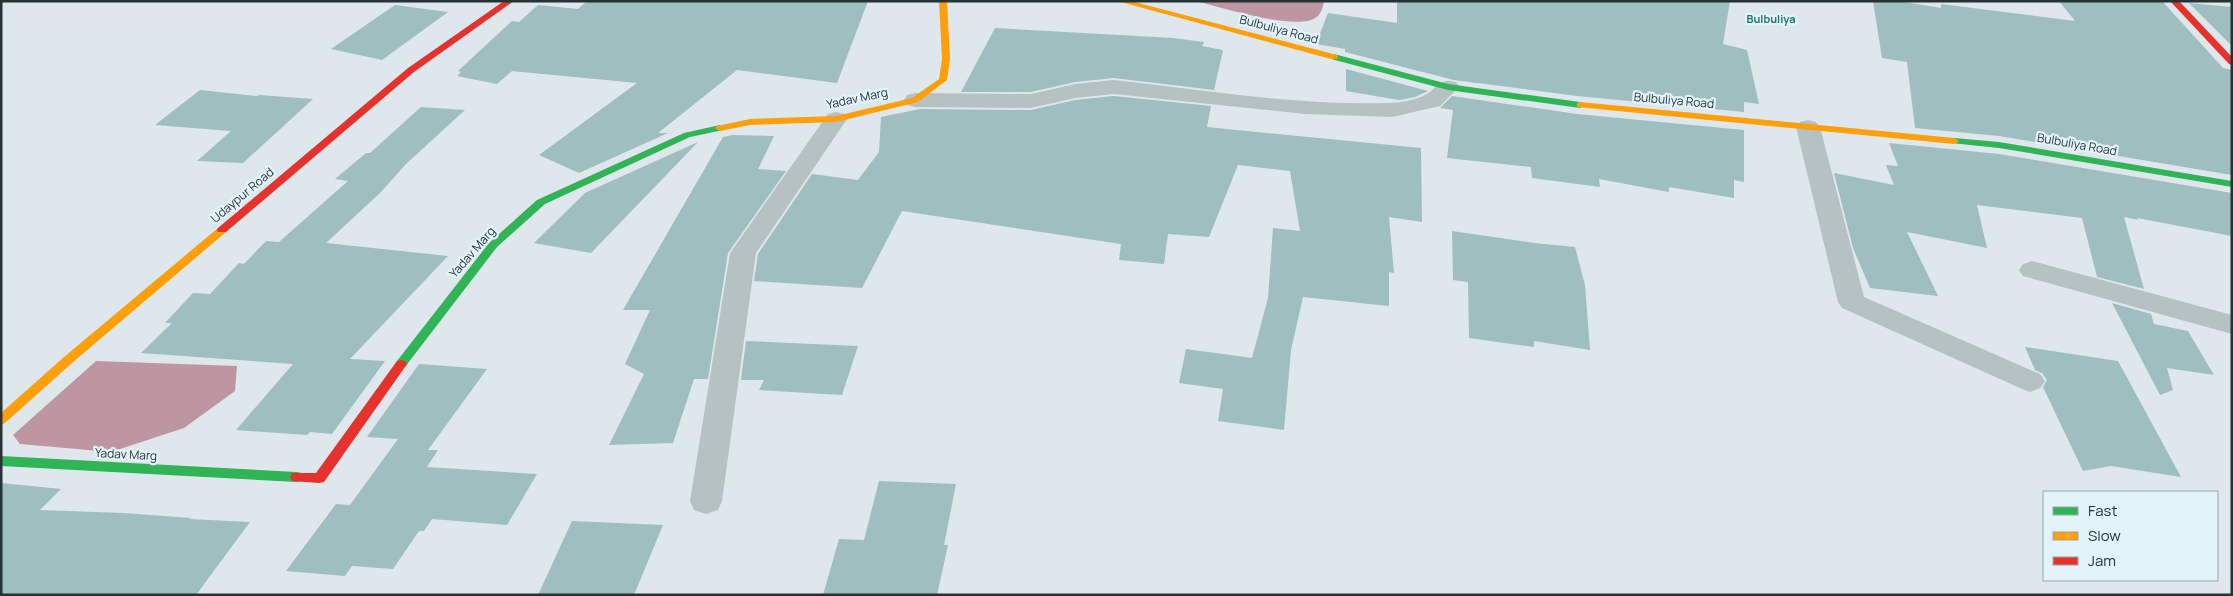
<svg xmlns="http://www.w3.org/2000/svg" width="2233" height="596" font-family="Manrope,sans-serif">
<rect width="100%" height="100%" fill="#dde7ec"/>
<path fill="#be96a1" d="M 1196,1 L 1324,1 C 1323,7 1321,15 1315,18 C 1296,31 1220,7 1196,1 Z
M 96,361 L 237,366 L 235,391 L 184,428 L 111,452 L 20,444 L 13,435 Z"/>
<path fill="#9ebec0" d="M 587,1 L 868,1 L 837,83 L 737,70 L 658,133 L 668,133 L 579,173 L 539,155 L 637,83 L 512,71 L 497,84 L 457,76 L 461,72 L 458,71 L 512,21 L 519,22 L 538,5 L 578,9 Z
M 1397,1 L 1730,1 L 1723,44 L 1747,50 L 1759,104 L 1744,102 L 1744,112 L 1577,96 L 1454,80 L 1345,52 L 1345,49 L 1316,44 L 1328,13 L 1397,23 Z
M 1873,1 L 1899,1 L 1941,8 L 1941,4 L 2075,21 L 2059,1 L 2162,1 L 2223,68 L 2232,70 L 2232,175 L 1999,136 L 1915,128 L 1907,62 L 1882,58 Z
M 2189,3 L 2232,7 L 2232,46 Z
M 395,5 L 448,12 L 382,60 L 331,49 Z
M 995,28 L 1173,38 L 1204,42 L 1202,46 L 1223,50 L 1214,90 L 1114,78 L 1075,82 L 1031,92 L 961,92 Z
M 1346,69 L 1428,91 L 1415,97 L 1399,100 L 1346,91 Z
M 200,90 L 257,96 L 259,95 L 313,99 L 243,163 L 197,161 L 231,131 L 155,125 Z
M 1114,96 L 1211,106 L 1207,127 L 1421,148 L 1422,222 L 1389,217 L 1394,273 L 1389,272 L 1389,306 L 1303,297 L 1291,350 L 1284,430 L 1218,421 L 1223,389 L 1179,383 L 1186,349 L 1252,358 L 1268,298 L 1273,228 L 1300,231 L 1290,171 L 1238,165 L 1209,237 L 1168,234 L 1164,264 L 1119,260 L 1121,244 L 902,211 L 862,288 L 754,281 L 758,254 L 812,174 L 858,180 L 879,152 L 881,117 L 920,109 L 1031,110 L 1075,100 Z
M 1452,96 L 1577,114 L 1744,130 L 1744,182 L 1734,180 L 1734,198 L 1669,187 L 1669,192 L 1599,179 L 1600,187 L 1532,178 L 1531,167 L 1447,158 L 1453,110 L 1440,108 Z
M 421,107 L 465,110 L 406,164 L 380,193 L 326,243 L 448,256 L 350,359 L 385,361 L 332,434 L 310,432 L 307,435 L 236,430 L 293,364 L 141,353 L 172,323 L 165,323 L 193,293 L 210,294 L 239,263 L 244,264 L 266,241 L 279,242 L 348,181 L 335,179 L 366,153 L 370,153 Z
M 733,135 L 774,136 L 758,169 L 786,171 L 728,253 L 708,379 L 694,379 L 673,443 L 609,445 L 644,374 L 625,364 L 650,310 L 623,310 L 723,137 Z
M 698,142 L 591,253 L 534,243 L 585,193 Z
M 1889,143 L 1999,154 L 2232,193 L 2232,236 L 2137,218 L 2138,220 L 2124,217 L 2144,289 L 2097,277 L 2082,218 L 1977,205 L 1987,248 L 1907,232 L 1938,296 L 1870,288 L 1853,248 L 1834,173 L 1894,185 L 1886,165 L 1898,166 Z
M 1452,231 L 1534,243 L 1575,247 L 1585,285 L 1590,350 L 1534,341 L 1534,347 L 1469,338 L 1468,282 L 1453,280 Z
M 2112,303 L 2151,314 L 2154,324 L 2188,331 L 2214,375 L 2167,368 L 2173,390 L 2160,395 Z
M 746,341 L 858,346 L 842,395 L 759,390 L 764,380 L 741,380 Z
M 2025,347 L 2118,361 L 2181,477 L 2111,466 L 2083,471 L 2043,387 L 2047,380 L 2042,373 L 2035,370 Z
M 419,364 L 487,369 L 428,450 L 438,450 L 427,467 L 537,474 L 507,525 L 432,519 L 424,531 L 419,531 L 393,569 L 352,566 L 345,576 L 286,571 L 336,504 L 350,505 L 398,439 L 367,437 Z
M 879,481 L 956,484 L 944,545 L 948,545 L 937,595 L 823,595 L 839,539 L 864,540 Z
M 1,483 L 61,489 L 40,510 L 123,513 L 191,518 L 189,519 L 250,522 L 196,595 L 1,595 Z
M 572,521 L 663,525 L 634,595 L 538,595 Z"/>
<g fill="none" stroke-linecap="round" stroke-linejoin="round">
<path fill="#b6c1c4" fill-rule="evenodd" d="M 1114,80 C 1205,90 1298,106 1390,103 C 1400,103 1414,100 1423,96 C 1438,90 1436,77 1456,82 L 1459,87 L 1440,106 L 1392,117 L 1305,114 L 1114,94 L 1075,98 L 1031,108 L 915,107 L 907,105 L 904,100 L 907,95 L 915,93 L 1031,94 L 1075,84 Z
M 836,112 L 844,114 L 847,119 L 756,253 L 722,501 L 718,510 L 706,514 L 694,510 L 690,501 L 730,253 L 828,114 Z
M 1808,120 L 1816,122 L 1820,127 L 1864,297 L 2040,374 L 2045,381 L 2040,388 L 2030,392 L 2020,388 L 1842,308 L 1838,302 L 1796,127 L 1800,122 Z
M 2032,261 L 2232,315 L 2232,334 L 2023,276 L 2019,270 L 2023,264 Z"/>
<path fill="#30b455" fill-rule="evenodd" d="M 1334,54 L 1448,84 L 1580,102 L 1585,105 L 1580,108 L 1448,90 L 1331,59 L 1331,55 Z
M 720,125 L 725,128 L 723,130 L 690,137 L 545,204 L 497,247 L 405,367 L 397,367 L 395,364 L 397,361 L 489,243 L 537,200 L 684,133 Z
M 1954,138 L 1999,142 L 2232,181 L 2232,187 L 1999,148 L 1951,143 L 1951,139 Z
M 1,456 L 297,472 L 302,473 L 304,477 L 302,481 L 297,482 L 1,466 Z"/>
<path fill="#ff9f0a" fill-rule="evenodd" d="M 939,1 L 947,1 L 950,59 L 947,80 L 918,102 L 836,122 L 750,125 L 720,131 L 715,128 L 717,126 L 750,119 L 836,116 L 912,98 L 939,79 L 942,59 Z
M 1117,1 L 1131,1 L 1337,55 L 1338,57 L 1337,59 L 1331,59 Z
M 1580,102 L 1954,138 L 1959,141 L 1954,144 L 1577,107 L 1577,103 Z
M 222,227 L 226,228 L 227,230 L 226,232 L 72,363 L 5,423 L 1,425 L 1,413 L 64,357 L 218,228 Z"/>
<path fill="#e5322d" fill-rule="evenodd" d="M 504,1 L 514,1 L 414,72 L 226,232 L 218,232 L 217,230 L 218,228 L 408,68 Z
M 2170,1 L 2179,1 L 2232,57 L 2232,65 L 2229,64 Z
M 401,360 L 405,361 L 407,364 L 405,367 L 324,482 L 319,483 L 292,481 L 290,477 L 292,473 L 316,473 L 397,361 Z"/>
</g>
<g text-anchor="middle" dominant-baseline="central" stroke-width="4.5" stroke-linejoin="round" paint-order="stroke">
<g font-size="11" font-weight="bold" fill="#1a7574" stroke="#e3f3fa">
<text x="1771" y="18">Bulbuliya</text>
</g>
<g font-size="12" fill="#253334" stroke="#e3f3fa">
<text transform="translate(1279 29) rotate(15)">Bulbuliya Road</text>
<text transform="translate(857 98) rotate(-12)">Yadav Marg</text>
<text transform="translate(1674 100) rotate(5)">Bulbuliya Road</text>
<text transform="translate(2077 144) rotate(10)">Bulbuliya Road</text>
<text transform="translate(242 195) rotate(-40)">Udaypur Road</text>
<text transform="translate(472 252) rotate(-49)">Yadav Marg</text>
<text transform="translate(126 454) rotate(3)">Yadav Marg</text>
</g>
</g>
<rect width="2233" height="596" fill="none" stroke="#253334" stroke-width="5"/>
<rect x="2043" y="491" width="175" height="90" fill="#e3f3fa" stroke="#97a6ab"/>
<rect x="2053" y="507" width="25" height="8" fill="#30b455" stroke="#97a6ab"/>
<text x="2088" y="516" font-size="15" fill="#253334">Fast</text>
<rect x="2053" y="532" width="25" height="8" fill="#ff9f0a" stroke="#97a6ab"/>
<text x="2088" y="541" font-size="15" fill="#253334">Slow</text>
<rect x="2053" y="557" width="25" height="8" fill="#e5322d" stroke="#97a6ab"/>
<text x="2088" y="566" font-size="15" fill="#253334">Jam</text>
</svg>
